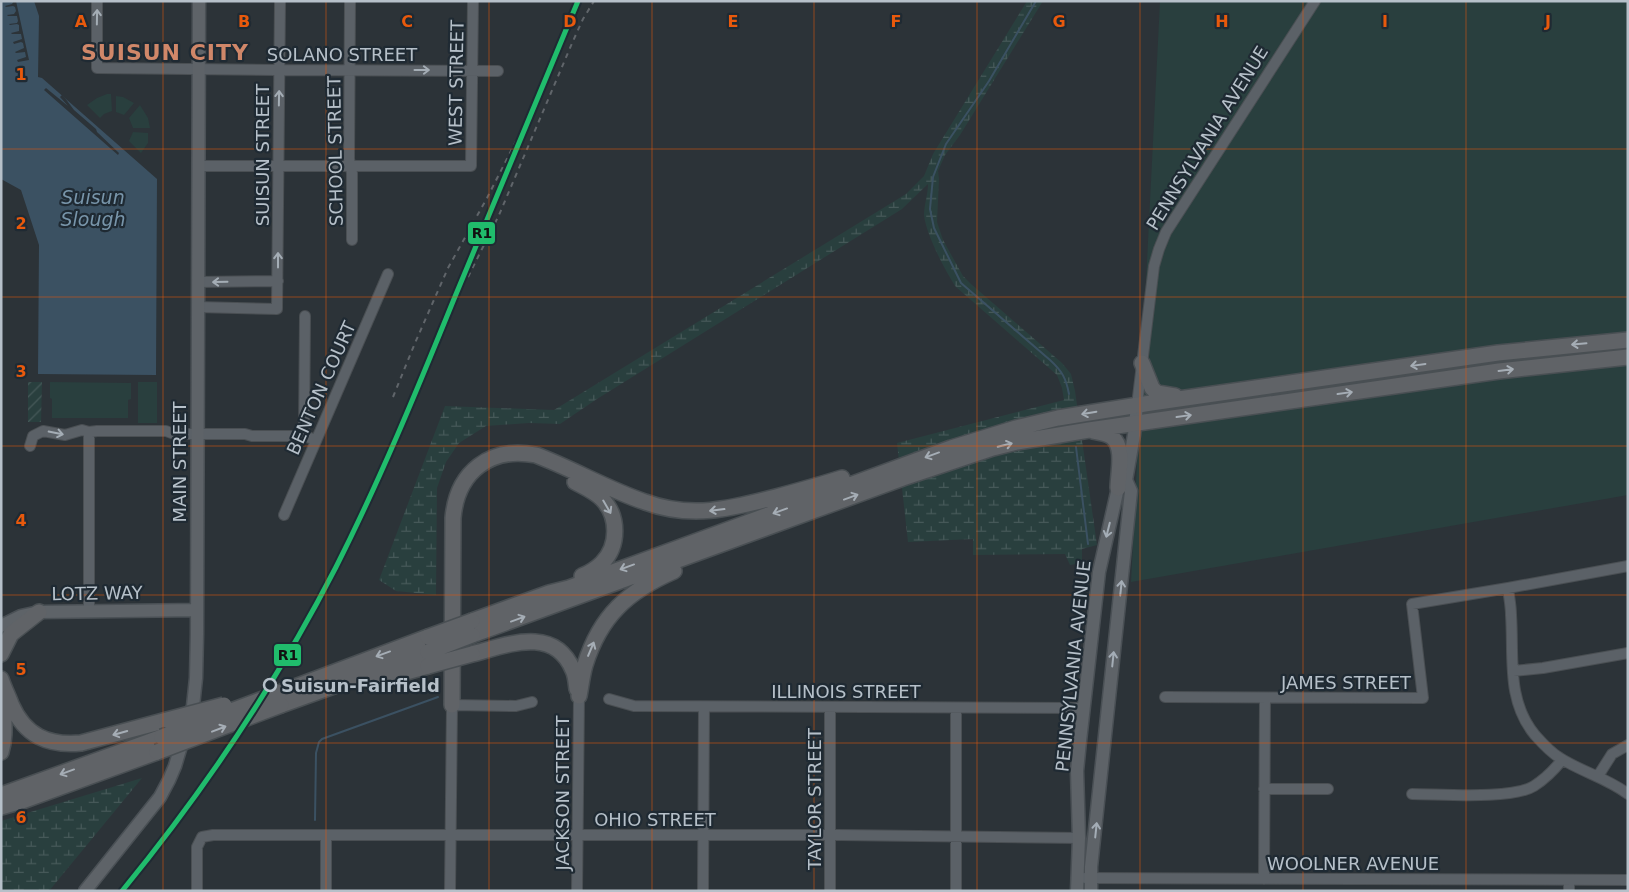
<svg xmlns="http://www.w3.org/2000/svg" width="1629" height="892" font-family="'DejaVu Sans',sans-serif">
<defs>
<pattern id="wetland-marsh" width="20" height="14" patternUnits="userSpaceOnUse" patternTransform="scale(1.25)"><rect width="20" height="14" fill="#293f3e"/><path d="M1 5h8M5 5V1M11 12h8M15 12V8" fill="none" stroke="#465959"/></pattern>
<pattern id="garden-furrows" width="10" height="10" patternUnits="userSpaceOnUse" patternTransform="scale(1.25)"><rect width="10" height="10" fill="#293f3e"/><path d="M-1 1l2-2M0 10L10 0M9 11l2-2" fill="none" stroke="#465959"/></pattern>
</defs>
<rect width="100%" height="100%" fill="#2c3338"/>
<path fill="#293f3e" d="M 1160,1 L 1628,1 L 1628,495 L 1131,582 Z
M 107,94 L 111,94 L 112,111 L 104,114 L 100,118 L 87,105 L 97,98 Z
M 116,96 L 123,97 L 134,103 L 124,115 L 116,112 Z
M 140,105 L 148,118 L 150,128 L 133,128 L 129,118 Z
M 133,132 L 148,133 L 148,143 L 141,153 L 129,141 Z
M 50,382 L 131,383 L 131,399 L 128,400 L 128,418 L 52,418 L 52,399 L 50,398 Z
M 138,382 L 157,382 L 157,423 L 138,423 Z"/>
<path fill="url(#wetland-marsh)" d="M 1027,1 L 1043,1 L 960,135 L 945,155 L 938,171 L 939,179 L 937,222 L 943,240 L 963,276 L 971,284 L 1062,363 L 1071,374 L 1075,391 L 1097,545 L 1082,549 L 1082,563 L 1070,565 L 1065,554 L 973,555 L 973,539 L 908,542 L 897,443 L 1064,400 L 1062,388 L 1057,375 L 956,287 C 945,271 926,234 924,215 C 924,205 928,194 928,184 L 902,209 L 597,399 L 560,424 L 529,423 L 486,426 L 459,443 L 446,462 L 437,488 L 436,595 L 396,591 L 379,580 L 445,406 L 554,410 L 906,194 L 924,176 L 933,154 Z
M 142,778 L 49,891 L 1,891 L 1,821 Z"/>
<path fill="url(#garden-furrows)" d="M 28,382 L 42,382 L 41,422 L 28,422 Z"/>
<path fill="#3b5162" d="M 1,1 L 34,1 L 39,16 L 38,77 L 42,78 L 157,179 L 156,375 L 38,374 L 39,245 L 21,190 L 1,179 Z"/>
<path fill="#2c3338" d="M 14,1 L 16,1 L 29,60 L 18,62 L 17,60 L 26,57 L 25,52 L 16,53 L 15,52 L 24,48 L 23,43 L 21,42 L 14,44 L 13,42 L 22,39 L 21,34 L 12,34 L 11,33 L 19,31 L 19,25 L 17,24 L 10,25 L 9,24 L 17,23 L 18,21 L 17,16 L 8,16 L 7,15 L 14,14 L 16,11 L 15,7 L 13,6 L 6,7 L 5,6 L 12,4 Z
M 46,88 L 68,106 L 60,97 L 62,95 L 65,98 L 74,110 L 96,129 L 97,132 L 119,153 L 118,155 L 44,90 Z"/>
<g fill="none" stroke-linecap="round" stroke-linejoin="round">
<path stroke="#3b5162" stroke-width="2" d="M 1036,1 L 989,81 L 946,144 L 933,177 L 930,209 L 934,228 L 961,283 L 1050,360 C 1062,371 1066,378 1069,394
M 1076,447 L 1088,544
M 315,820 L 316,753 L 319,742 L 322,739 L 438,697"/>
<defs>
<path id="minor" d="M 97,1 L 97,68 L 275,70 L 498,71
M 350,1 L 349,159 L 352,173 L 352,240
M 198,166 L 471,166 L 473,1
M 198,282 L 278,281
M 197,307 L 277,309 L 280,1
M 1137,405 L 1154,266 L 1159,249 L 1166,232 L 1315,1
M 89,432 L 89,610
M 304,436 L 305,316
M 30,446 L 33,436 L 43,431 L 65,435 L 82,430 L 89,432 L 97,431 L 166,431 L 174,434 L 245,434 L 252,436 L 304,436 L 316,440
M 284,515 L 388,274
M 1508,588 C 1509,597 1511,606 1511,615 C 1514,657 1506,700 1535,735 C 1543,744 1550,752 1560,758 C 1582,772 1607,778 1628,794
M 1513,671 L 1543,668 L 1628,653
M 1165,697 L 1423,698 L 1412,604 L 1508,588 L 1628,566
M 609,699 L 634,706 L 1083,708
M 1598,776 L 1612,754 L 1628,745
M 1264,789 L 1328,789
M 1412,794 C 1440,794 1512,800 1534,786 C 1545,779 1554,770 1562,760
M 1085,878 L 1628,880
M 1264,879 L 1265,698
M 197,891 L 197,847 L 202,837 L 213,835 L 840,835 L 1079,838
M 326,891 L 326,835
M 450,891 L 452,705 L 516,706 L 532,702
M 577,891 L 579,696
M 703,891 L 704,707
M 830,891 L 830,707
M 956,891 L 956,708
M 1569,891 L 1569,880"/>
<path id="major" d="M 1,626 L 21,616 L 39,612 L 197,610
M 85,891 L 160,797 L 169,780 L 175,766 L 193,706 L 196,678 L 197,634 L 199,1
M 1077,891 L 1079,838 L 1077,771 L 1080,741 L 1099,572 L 1118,488 L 1124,482
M 1091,891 L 1091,867 L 1131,491 L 1126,480 L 1134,435 L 1137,405"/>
<path id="highway" d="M 1142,363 L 1152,388 L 1157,393 L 1175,396
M 1093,431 C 1099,432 1107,433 1112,437 C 1125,447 1118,474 1118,488
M 575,482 C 584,487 594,491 602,499 C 619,516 619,546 602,563 C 596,569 589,573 582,576
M 472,621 L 549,593 L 569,588 L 951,448 L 1016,428 L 1058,418 L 1151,403 L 1498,353 L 1628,340
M 472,635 L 903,478 L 993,448 L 1017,442 L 1089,430 L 1499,371 L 1628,357
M 1,654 L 11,634 L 39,612
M 472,654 C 507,645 554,625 573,670 C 576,676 576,683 577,689
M 1,679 C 4,688 8,696 11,704 C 25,736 48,746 81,743 L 167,720
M 374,681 L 428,666
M 279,693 L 428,637
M 579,696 C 581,686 582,675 585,665 C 600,616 628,591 674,571
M 281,705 L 428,652
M 452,705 L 453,518 C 457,472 490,446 536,455 C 573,469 607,489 645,502 C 691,519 730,509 776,497 C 798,491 820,485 842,478
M 1,752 C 7,733 2,714 4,694
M 1,795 L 162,737
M 1,807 L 25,800 L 157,752"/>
</defs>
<use href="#minor" stroke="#4a4f53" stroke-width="12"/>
<use href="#major" stroke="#4a5055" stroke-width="15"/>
<use href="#highway" stroke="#494f53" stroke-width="18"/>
<use href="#minor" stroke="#5b6167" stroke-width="10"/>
<use href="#major" stroke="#5e6368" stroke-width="12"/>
<use href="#highway" stroke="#606367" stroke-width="15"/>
<path stroke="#60656a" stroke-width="2" stroke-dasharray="5 5" stroke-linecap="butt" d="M 468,277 L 499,215 L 573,41 L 583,19 L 594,1
M 393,397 L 415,343 L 448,268 L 487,198 L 539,96"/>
<defs>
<path id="highway-bridge" d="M 428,637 L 472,621
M 428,652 L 472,635
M 428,666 L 472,654
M 167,720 L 224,705
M 162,737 L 279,693
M 157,752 L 281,705"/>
</defs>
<use href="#highway-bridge" stroke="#494f53" stroke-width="18" stroke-linecap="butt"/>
<use href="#highway-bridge" stroke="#606367" stroke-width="15"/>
<defs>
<path id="rail-1" d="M 122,891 C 204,791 277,682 336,567 C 380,480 417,390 454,299 C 495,200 537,101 578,1"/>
</defs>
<use href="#rail-1" stroke="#1f2a33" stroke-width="9"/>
<use href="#rail-1" stroke="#20bc6c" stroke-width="5"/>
</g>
<defs><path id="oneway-shaft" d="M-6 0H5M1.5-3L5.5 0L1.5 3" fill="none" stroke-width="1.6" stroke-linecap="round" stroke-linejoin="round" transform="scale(1.25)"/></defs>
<g stroke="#a4adb5">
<use href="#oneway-shaft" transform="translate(97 17) rotate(-89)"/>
<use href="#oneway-shaft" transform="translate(422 70)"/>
<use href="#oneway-shaft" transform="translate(279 98) rotate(-89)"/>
<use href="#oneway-shaft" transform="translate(278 260) rotate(-90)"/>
<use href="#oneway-shaft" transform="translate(220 282) rotate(179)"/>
<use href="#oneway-shaft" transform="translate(56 433) rotate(11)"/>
</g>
<g stroke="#a5adb5">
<use href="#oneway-shaft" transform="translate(1579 344) rotate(175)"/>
<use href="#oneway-shaft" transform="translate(1418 365) rotate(172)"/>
<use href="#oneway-shaft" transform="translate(1506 370) rotate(-7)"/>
<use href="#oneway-shaft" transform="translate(1345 393) rotate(-8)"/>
<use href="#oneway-shaft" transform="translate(1089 413) rotate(170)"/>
<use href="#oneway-shaft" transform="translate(1184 416) rotate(-8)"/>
<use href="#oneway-shaft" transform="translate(1005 445) rotate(-13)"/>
<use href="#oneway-shaft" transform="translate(932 455) rotate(160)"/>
<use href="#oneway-shaft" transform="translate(851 497) rotate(-20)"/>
<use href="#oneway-shaft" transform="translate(607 507) rotate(60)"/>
<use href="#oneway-shaft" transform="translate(717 510) rotate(173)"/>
<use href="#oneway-shaft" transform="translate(780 511) rotate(160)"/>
<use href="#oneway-shaft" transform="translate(627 567) rotate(160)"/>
<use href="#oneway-shaft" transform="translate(518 619) rotate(-20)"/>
<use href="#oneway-shaft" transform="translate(591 649) rotate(-67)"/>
<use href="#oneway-shaft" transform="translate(383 654) rotate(160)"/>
<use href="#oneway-shaft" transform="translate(219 729) rotate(-21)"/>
<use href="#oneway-shaft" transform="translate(120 733) rotate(164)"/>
<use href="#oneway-shaft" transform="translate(67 772) rotate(160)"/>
</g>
<g stroke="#a4adb6">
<use href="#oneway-shaft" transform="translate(1108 530) rotate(104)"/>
<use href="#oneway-shaft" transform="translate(1121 588) rotate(-84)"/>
<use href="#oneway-shaft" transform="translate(1113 659) rotate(-84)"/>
<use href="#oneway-shaft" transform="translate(1096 830) rotate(-84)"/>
</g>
<path fill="none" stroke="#e8590c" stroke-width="1" stroke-opacity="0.55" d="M 163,1 L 163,891M 326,1 L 326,891M 489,1 L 489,891M 652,1 L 652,891M 814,1 L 814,891M 977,1 L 977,891M 1140,1 L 1140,891M 1303,1 L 1303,891M 1466,1 L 1466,891M 1,149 L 1628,149M 1,297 L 1628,297M 1,446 L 1628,446M 1,595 L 1628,595M 1,743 L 1628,743"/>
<circle fill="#1f2a33" stroke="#b6c0c9" stroke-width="2.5" cx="270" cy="685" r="6"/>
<g text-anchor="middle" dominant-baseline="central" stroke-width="4.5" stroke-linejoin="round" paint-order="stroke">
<g font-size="18" fill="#b6c0c9" stroke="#1f2a33">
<text x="342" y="54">SOLANO STREET</text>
<text transform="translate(456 83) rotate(-89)">WEST STREET</text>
<text transform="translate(1207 138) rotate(-58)">PENNSYLVANIA AVENUE</text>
<text transform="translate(335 151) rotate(-91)">SCHOOL STREET</text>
<text transform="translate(262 155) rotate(-90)">SUISUN STREET</text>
<text transform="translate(321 388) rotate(-66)">BENTON COURT</text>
<text transform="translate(179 462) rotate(-90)">MAIN STREET</text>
<text transform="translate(97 593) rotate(-1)">LOTZ WAY</text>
<text transform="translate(1073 666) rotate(-84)">PENNSYLVANIA AVENUE</text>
<text x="1346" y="682">JAMES STREET</text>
<text x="846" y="691">ILLINOIS STREET</text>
<text transform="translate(562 793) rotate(-90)">JACKSON STREET</text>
<text transform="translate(814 799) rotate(-90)">TAYLOR STREET</text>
<text x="655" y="819">OHIO STREET</text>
<text x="1353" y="863">WOOLNER AVENUE</text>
</g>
<g font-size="18" font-weight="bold" fill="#b6c0c9" stroke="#1f2a33" text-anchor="start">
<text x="281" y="685">Suisun-Fairfield</text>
</g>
<g font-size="19" font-style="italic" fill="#7895aa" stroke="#1f2a33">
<text x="93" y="197">Suisun<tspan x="93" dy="22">Slough</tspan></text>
</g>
<g font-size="22" font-weight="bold" letter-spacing="1" fill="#d08769" stroke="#1f2a33">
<text x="165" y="52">SUISUN CITY</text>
</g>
</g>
<g font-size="16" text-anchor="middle" font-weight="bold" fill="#e8590c" stroke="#1f2a33" stroke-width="4.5" stroke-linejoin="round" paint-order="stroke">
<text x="81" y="27">A</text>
<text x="244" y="27">B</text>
<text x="407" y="27">C</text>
<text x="570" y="27">D</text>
<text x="733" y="27">E</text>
<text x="896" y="27">F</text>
<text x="1059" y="27">G</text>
<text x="1222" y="27">H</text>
<text x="1385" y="27">I</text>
<text x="1548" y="27">J</text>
<text x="21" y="80">1</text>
<text x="21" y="229">2</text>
<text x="21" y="377">3</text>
<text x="21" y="526">4</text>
<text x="21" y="675">5</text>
<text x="21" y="823">6</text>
</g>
<g stroke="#1f2a33" stroke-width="2">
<rect x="467" y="221" width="29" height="24" rx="5" fill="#20bc6c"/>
<rect x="273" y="643" width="29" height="24" rx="5" fill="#20bc6c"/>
</g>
<g font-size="14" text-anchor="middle" font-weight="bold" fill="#111">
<text x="482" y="238">R1</text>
<text x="288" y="660">R1</text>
</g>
<rect width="1629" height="892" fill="none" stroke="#b6c0c9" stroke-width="5"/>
</svg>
